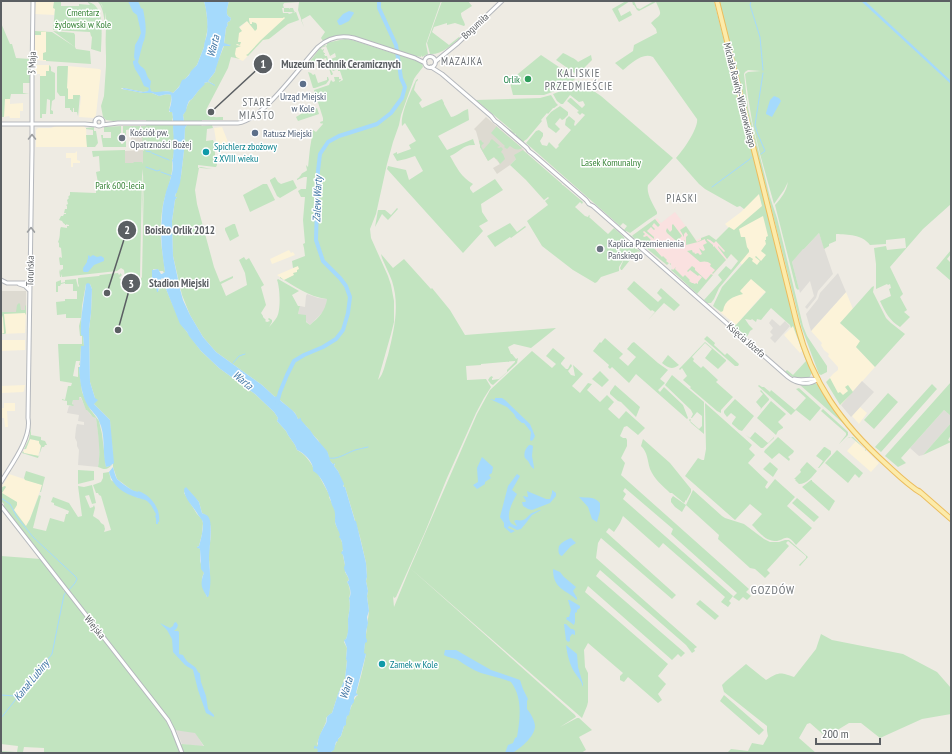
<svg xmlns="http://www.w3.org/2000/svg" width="952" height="754" font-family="'PT Sans Narrow',sans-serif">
<rect width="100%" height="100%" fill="#eeebe3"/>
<path fill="#fcf3d9" d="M 36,2 L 54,2 L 53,8 L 55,8 L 54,15 L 35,14 Z
M 249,16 L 284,16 L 287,22 L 269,39 L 263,40 L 243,61 L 233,57 L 239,28 L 247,21 Z
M 35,31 L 46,31 L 46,61 L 35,60 Z
M 36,65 L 49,65 L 49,71 L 46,76 L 40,76 L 40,74 L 34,74 L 34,66 Z
M 68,66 L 99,69 L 101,70 L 96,115 L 94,118 L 79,117 L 81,96 L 75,95 L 73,99 L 68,99 L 68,89 L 67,88 Z
M 4,99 L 10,99 L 10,104 L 23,103 L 23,111 L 20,111 L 20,118 L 10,118 L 9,116 L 4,117 Z
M 56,126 L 83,126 L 86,128 L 87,147 L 36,147 L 36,130 L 38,128 L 51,128 Z
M 222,127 L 228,142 L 217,147 L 214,128 Z
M 77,151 L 77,160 L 80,161 L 80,163 L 73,163 L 73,167 L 71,167 L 71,158 L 66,158 L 66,153 L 75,153 Z
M 759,193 L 773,250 L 752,274 L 716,240 L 729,228 L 725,224 L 741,212 Z
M 289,250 L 291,253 L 293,252 L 295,255 L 272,264 L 270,259 Z
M 298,266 L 301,272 L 284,280 L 277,275 Z
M 749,277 L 766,291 L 736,325 L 719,311 Z
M 846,292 L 853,309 L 840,323 L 861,342 L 856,347 L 875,367 L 841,405 L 826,382 L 833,374 L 838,370 L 838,367 L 828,356 L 829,354 L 824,350 L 821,345 L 822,343 L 811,331 Z
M 26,312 L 25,333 L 1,334 L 1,313 Z
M 793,326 L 802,351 L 800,353 L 784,335 Z
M 1,340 L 25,340 L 25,350 L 1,351 Z
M 25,385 L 24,391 L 23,392 L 2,393 L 1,386 Z
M 4,403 L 15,403 L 15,411 L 7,411 L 8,427 L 5,427 L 4,418 L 1,418 L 1,408 L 4,408 Z
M 860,407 L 867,413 L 859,424 L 852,416 Z
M 30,439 L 39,441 L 41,444 L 41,446 L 38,456 L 24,453 L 23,451 L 26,449 Z
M 856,441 L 879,463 L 871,472 L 847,451 Z
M 9,474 L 42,485 L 30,519 L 26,527 L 10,504 L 1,495 L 1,489 Z"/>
<path fill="#dfddd8" d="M 819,233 L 833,274 L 818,291 L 816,298 L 807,309 L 805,307 L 814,296 L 810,281 L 800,293 L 792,262 L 803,248 L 804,249 Z
M 838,273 L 846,292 L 811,331 L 806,314 L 818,299 L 820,293 Z
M 307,294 L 318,298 L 327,299 L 326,307 L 323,312 L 310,325 L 298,314 L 300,306 L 305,307 L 306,296 Z
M 772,319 L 780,326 L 785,321 L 790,326 L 775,343 L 770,338 L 773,335 L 770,332 L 773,328 L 769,323 Z
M 862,381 L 874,392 L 851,417 L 841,405 Z
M 79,397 L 81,398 L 86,409 L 87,409 L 90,414 L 96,418 L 99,441 L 99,461 L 98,467 L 78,465 L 79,450 L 77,446 L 77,442 L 75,438 L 76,428 L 77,424 L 84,425 L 84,422 L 78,421 L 79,415 L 67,413 L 69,406 L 73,406 L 72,405 L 73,400 L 75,400 Z
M 944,410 L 951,416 L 951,423 L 923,455 L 919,456 L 910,448 Z
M 176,730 L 195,732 L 204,747 L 182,744 Z"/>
<path fill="#dddad1" d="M 486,117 L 524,150 L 517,158 L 510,165 L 497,174 L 493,168 L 500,164 L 494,157 L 488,161 L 480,147 L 480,145 L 476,131 L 474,129 Z
M 131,127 L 140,127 L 140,129 L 144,129 L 143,147 L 137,147 L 137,142 L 131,142 Z
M 143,150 L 143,164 L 125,163 L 125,151 Z
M 1,291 L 26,291 L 26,312 L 1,313 Z"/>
<path fill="#fae1e0" d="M 675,212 L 696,240 L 709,235 L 731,254 L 698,292 L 671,268 L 672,267 L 671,265 L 669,263 L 667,265 L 633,235 L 657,218 L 661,223 Z"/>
<path fill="#c2e4c0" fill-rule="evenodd" d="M 57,1 L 61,1 L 61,6 L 79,6 L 79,4 L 90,5 L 87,1 C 91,3 95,4 97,8 C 104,16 101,42 101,52 L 91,49 L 92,37 L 91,36 L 90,32 L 53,30 L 55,9 L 53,8 L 54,2 L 56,2 Z
M 97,1 L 100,2 L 103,8 L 102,5 L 99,1 L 204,1 L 206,9 L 208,27 L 204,47 L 197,65 L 176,90 L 173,93 L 167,91 L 157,93 L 150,91 L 143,92 L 124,88 L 121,88 L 122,89 L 143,93 L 152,93 L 159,96 C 163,95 167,93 171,95 C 172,102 169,106 169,112 L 172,112 L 173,117 L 172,121 L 146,121 L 146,120 L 113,121 L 106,120 L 103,117 L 101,106 L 104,96 L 106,66 L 106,20 L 105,12 L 105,60 C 105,45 108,10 97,1 Z
M 229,1 L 441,1 L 426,44 L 428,54 L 422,57 L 421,55 L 421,57 L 416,56 L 416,57 L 351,35 L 335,36 L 323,41 L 321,38 L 325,32 L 310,15 L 301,20 L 304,27 L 298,10 L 299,2 L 284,3 L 283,5 L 284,8 L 289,8 L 290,9 L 290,8 L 293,8 L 294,11 L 295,11 L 293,13 L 292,12 L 284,12 L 284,8 L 282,8 L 283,13 L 288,13 L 289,14 L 296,12 L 299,20 L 288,24 L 269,39 L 263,40 L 248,56 L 246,55 L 248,54 L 261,40 L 285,18 L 284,17 L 283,18 L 249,18 L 249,20 L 250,24 L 252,24 L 252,22 L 256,23 L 257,25 L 257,29 L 255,31 L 247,21 L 239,27 L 242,31 L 239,33 L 238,42 L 241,42 L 240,45 L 237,44 L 236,45 L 241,46 L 236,48 L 235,54 L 236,57 L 240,59 L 231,57 L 228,68 L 206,110 L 208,111 L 208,115 C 213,118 217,117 223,117 L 223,120 L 202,120 L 202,121 L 184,121 L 183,115 C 187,110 187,102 192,99 L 204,83 L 208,82 L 215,85 L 208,81 L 215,72 L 216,66 L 224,46 L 230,46 L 230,45 L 224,44 L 226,28 L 228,25 L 227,24 L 228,22 L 230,21 L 231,18 C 226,15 227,14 227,9 C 228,6 228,4 229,1 Z
M 442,1 L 468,1 L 472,6 L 461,13 C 461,18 464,20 465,25 L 464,26 L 455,23 L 447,25 L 447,23 L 434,27 L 432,32 L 449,45 L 459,37 L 460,38 C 452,45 441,55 430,54 L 427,43 Z
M 626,1 L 630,1 L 618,9 L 621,16 L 630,11 L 632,15 L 619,22 L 612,9 Z
M 632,1 L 634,1 L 637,8 L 640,9 L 654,1 L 714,1 L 792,312 L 803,349 L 812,373 L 809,378 L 807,379 L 794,378 L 785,372 L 787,370 L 793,375 L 806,361 L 793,326 L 791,328 L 790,325 L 771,308 L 761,320 L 757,319 L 756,322 L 752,319 L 751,320 L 745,319 L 749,325 L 753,329 L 750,331 L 748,335 L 746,337 L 735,328 L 733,325 L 734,324 L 736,325 L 766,292 L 751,279 L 740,291 L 743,294 C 733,297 725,299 723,311 L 721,312 L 713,306 L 722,287 L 749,257 L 750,257 L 753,259 L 752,261 L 757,265 L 760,261 L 755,257 L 756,256 L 761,261 L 766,255 L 761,251 L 766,244 L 765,240 L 766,240 L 766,237 L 768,236 L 763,216 L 739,229 L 741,237 L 745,237 L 747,247 L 749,250 L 749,252 L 719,288 L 714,299 L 711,303 L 707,303 L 704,300 L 722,280 L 718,275 L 726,266 L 731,270 L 738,261 L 731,254 L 727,259 L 718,247 L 718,246 L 724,252 L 725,251 L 716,241 L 714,243 L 710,240 L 707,239 L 707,240 L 713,245 L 713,247 L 714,246 L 726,260 L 713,274 L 712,273 L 715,270 L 710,266 L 711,264 C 708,261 704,261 700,262 L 687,251 L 692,250 L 693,253 L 694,252 L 695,254 L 698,253 L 700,255 L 702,254 L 699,248 L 703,251 L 705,250 L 703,245 L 707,243 L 705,240 L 705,239 L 698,242 L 686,245 L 686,237 L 688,235 L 686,232 L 684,234 L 684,237 L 680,230 L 686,226 L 697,242 L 701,240 L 701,238 L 709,235 L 716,240 L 729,227 L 734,230 L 762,206 L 759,194 L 744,209 L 740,206 L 737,207 L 705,189 L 699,184 L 676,158 C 683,151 699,127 697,119 L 653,57 C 642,52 631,64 623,70 L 615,63 L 633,51 L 634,45 L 657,33 L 656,29 L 651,23 C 661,13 663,17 656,2 L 639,11 L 637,10 L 634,5 L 633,5 Z
M 719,1 L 951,1 L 951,204 L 923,229 L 890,267 L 903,294 L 900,297 L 907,310 L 904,312 L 910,317 L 900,327 C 890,321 885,312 880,301 L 891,296 L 889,289 L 891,288 L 890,284 L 888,285 L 887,284 L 876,289 L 876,264 L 874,248 L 886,246 L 887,250 L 906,248 L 905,238 L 886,240 L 886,244 L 870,245 C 862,234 848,235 836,234 L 836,241 L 829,244 L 829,246 L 824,249 L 819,233 L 804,249 L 803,249 L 792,262 L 799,289 L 798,290 L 796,288 L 775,205 C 782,197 786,192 788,182 L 784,190 L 774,204 L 760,154 L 752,121 L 748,97 L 745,74 L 748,72 L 761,71 L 748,70 L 745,72 L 744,74 L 748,108 L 770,197 L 777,218 L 803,326 L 807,336 L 827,366 L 827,372 L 821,375 L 819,374 L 817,369 L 801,326 Z
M 1,23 L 10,44 L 12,44 L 16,58 L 30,59 L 30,83 L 23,83 L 23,93 L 29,94 L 11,94 L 10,99 L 5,99 L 4,117 L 1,117 Z
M 35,31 L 52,32 L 75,47 L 76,49 L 90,51 L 91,64 L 46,61 L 46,60 L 43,60 L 43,53 L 46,52 L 46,32 L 41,32 L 41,35 L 35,35 Z
M 53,31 L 74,33 L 75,35 L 75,47 Z
M 345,39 L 352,40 L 414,60 L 422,63 L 423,67 C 420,71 417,74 414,79 L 401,115 L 399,125 L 393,142 L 387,164 L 376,214 L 370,229 L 371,238 L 388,276 L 391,285 L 394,301 L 394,322 L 391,334 L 378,380 C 384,374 385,363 388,355 C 394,330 400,306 392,281 C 389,273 385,265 382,258 L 381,254 L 393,268 L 404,259 L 431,289 L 432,288 L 450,310 L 465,335 L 556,328 L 531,348 L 514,344 L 508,347 L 511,354 L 512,354 L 516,359 L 518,358 L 517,363 L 493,385 L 491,384 L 488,380 L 490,377 L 492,376 L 493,378 L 492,378 L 492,380 L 499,379 L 507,372 L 507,370 L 515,362 L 515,361 L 481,364 L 481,365 L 466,366 L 467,380 L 486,379 L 491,387 L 484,398 L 476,413 L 447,478 L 425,532 L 396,597 L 394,598 L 393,596 L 394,607 L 410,568 L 575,715 L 576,717 L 560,727 L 577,718 L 579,718 L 592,730 L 579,737 L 586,750 L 581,753 L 331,753 L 331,752 L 333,750 L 338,739 L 341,736 L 347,716 C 351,711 352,699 358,695 L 356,694 C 360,681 363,668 366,654 L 364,654 L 364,650 L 369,611 L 367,596 L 368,591 L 366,581 L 367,577 L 366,563 L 360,537 L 345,487 L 344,487 L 338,471 L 334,466 L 335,464 L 333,464 L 329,460 L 328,454 L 327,452 L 320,444 L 318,440 L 314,436 L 307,427 L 298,419 L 295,413 L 280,400 L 279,399 L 275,397 L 262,385 L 216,352 L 203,337 L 190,315 L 182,295 L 173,256 L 172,221 L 175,200 L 177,197 L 175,197 L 181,176 L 184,151 L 185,128 L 187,125 L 202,125 L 201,126 L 212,125 L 213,128 L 207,129 L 206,141 L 213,140 C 215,143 214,147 214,150 L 215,151 L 215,158 L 216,158 L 217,165 L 216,167 L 215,167 L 198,165 L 198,168 L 201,167 L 212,169 L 201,168 L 199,168 L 195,190 L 197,204 L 214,267 L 220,282 L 233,276 L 233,278 L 221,284 L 226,296 L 247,285 L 245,273 L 239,260 L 244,257 L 246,260 L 249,258 L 264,285 L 261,287 L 266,305 L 261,313 L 263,316 L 263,317 L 266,320 L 265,321 L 267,322 L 270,321 L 268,319 L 269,318 L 272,320 L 272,322 L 269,327 C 272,324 275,320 277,317 C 281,310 280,287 277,280 L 278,279 L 299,291 L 292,295 L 298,306 L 300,306 L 298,314 L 306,315 L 306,322 L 310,325 C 319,317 325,312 327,299 C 308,297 296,286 280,278 L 280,277 L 284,280 L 294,275 L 293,273 L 297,272 L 297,270 L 299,269 L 298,266 L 293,268 L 292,261 L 305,256 L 304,248 L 303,244 L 305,243 L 303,220 L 305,197 L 301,197 L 298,191 L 301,189 L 306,189 L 307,177 L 304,177 L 297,180 L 297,179 C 300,177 299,177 301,175 C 302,172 306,172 307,170 L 306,165 L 308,167 L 310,148 L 313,130 L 316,132 L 323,124 L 322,123 L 321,124 L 320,122 L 323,121 L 323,118 L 314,90 L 329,85 L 331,80 L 333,82 L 335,81 L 334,77 L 339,77 L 339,79 L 341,79 L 341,80 L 339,81 L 339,82 L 343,80 L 340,71 L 338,71 L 338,69 L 333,71 L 331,68 L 330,68 L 333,74 L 332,75 L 331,75 L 326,58 L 309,64 L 308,70 L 308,64 L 320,48 L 325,45 L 326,46 L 321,48 L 322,50 L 324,49 L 324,50 L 323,51 L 324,53 L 325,53 L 325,54 L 324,54 L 325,56 L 327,56 L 328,60 L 336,57 L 335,53 L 330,56 L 326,46 L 327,45 L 327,43 L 335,41 Z
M 563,53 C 567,55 576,59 578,62 L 591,55 L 592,60 L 578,74 L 576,74 L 556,60 Z
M 541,55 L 574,77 L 575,79 L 566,87 L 544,95 L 513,95 L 509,79 L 510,80 L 513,78 Z
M 49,65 L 51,67 L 51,71 L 55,73 L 55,99 L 52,101 L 51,110 L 53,111 L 53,114 L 50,114 L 50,100 L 47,99 L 46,114 L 42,114 L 42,118 L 40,118 L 40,76 L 46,76 L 46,71 L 49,71 Z
M 58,66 L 68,66 L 67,88 L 68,89 L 68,99 L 73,99 L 73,95 L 80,95 L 78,116 L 77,112 L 74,112 L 74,108 L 73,108 L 73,112 L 72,112 L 71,110 L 70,110 L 70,108 L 65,108 L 65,96 L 60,96 L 57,92 L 57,67 Z
M 308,72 L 311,73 L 313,75 L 315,74 L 318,83 L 327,80 L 327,77 L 328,77 L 329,80 L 326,84 L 315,88 L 313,88 Z
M 418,79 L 418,80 L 416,82 L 414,90 L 422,100 L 419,103 L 422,108 L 442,99 L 444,103 L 444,104 L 451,117 C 458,116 461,111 468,109 L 469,120 L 438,136 L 447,150 L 473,139 L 475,145 C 463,144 460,152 450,156 C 457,168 461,177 473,184 L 470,187 L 470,189 L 473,193 L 495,179 L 503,190 L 481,204 L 482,212 L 488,221 L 479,226 L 483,231 L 463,253 L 387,169 L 388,166 L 406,170 L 409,180 L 423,171 L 415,156 L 406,159 L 397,161 L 393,154 L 397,152 L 397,154 L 411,149 L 409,145 L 416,141 L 405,123 L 402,126 C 400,115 411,91 416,80 Z
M 577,81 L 579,81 L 601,96 L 673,158 L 648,185 C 646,194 653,204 657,212 L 657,214 L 648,220 L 630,233 L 626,231 L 626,233 L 623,230 L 623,229 L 624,230 L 627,226 L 623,223 L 620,226 L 526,143 L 536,131 L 539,130 L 543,133 L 543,136 L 540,141 L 542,145 L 547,146 L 549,142 L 556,149 L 559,146 L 558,145 L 571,130 L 565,125 L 566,119 L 569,116 L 575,121 L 574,125 L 575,126 L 585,115 L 582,113 L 580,115 L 577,112 L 579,111 L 567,101 L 570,98 L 571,98 L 582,108 L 585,105 L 583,101 L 579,102 L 570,95 L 563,104 L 561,104 L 557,101 L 553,94 L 566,89 L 572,85 L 575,88 L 573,84 Z
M 551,95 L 556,103 L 558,105 L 554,108 L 553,108 L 548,114 L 547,113 L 541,120 L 542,121 L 527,139 L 524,141 L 524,143 L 515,136 L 516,135 L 515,133 L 514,135 L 503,125 L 514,132 L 476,100 L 540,98 Z
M 560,106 L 568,112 L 568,115 L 564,119 L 562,120 L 560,118 L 555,124 L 560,129 L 556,133 L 548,127 L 546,118 L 551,112 Z
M 313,108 L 315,109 L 317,108 L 319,114 L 298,121 L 296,117 C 302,114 306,110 313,108 Z
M 146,125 L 173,125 C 174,136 176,151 172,161 C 174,176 166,190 163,205 C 161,216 160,230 161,241 C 162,252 164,262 165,272 L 164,273 L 163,271 L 159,271 L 158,269 L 153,269 L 157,289 L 159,291 L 161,280 L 165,280 L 167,287 L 166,289 L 181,324 L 201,351 L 219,368 L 255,394 L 274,412 L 278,418 L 277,421 L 286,431 L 288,435 L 295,445 L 297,450 C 305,454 312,463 315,472 L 317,472 L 330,496 L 329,497 L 335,510 L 336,517 L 336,520 L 335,519 C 335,528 339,528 341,535 L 340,537 L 343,545 L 343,550 L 342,551 L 345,565 L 345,572 L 349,579 L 348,581 L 347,582 C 350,586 351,594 349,598 C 351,606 349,612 348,619 C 348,627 350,634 344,642 L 347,648 L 346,659 L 347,660 L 345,679 L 338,694 L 332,713 L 329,715 L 326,718 L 326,722 L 321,733 L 317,744 L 318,745 L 319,750 L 317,753 L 183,753 L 181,745 L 182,744 L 204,746 L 195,733 L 174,730 L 6,510 L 4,507 L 4,504 L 1,501 L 1,489 L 2,487 L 5,486 L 6,487 L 2,493 L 17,502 L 17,505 L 14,510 L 26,526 L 30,519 L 39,495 L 41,496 L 33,528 L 46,531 L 50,518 L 64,522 L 66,514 L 68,514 L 69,511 L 54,505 L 54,503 L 51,502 L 53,497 L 69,503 L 78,517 L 82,516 L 78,486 L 84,487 L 92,485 L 96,503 L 92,504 L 89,495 L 85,496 L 90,508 L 93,507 L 94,505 L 95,508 L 93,516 L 99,520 L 101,523 L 104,525 L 105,529 L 104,532 L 111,530 L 101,496 L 99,495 L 98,493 L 96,493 L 93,485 L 101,482 L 103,478 L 103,473 L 109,472 L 111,480 L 138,498 L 136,492 L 133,491 L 117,479 L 113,467 L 112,443 L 111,441 L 110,420 L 94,404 L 95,398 L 90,382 L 89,329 L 91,313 L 92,289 L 90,284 L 86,284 L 82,306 L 81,328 L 83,336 L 84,346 L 81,346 L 80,365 L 79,365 L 80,361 L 76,361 L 73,376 L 78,377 L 78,367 L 79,367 L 82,392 L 90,409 L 99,421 L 102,434 L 106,467 L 112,465 C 107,470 105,470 98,467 C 101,451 98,434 96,418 L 93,417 L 87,410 L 86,410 L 81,397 L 79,397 L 79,400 L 73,400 L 72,404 L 74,405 L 73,406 L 67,405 L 67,401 L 62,400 L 62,397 L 62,399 L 65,400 L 68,386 L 71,386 L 72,383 L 60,381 L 58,344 L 82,344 L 82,336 L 80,336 L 79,326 L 81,318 L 66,318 L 66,314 L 57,315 L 56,302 L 65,301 L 65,299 L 77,299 L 77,291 L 73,291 L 73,284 L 65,284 L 65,283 L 61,284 L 60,286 L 58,286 L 58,292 L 56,292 L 56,282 L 61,280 L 61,283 L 65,282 L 65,280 L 76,279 L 78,287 L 79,286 L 78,283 L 78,278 L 99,276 L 100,275 L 118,273 L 119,275 L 120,274 L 120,273 L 122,275 L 119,278 L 123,280 L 134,278 L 140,280 L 142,277 L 144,176 L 144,174 L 142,225 L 143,169 L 142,176 L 140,277 L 125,277 L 124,270 L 121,268 L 117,271 L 62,277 L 61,274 L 61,277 L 60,277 L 59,269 L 60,272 L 61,269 L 61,270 L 63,269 L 63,265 L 60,265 L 59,258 L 60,257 L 62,258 L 61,248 L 59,247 L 59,243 L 58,242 C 61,236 59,230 61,227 L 67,228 L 67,226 L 69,226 L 69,225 C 66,224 64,225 62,221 L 59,220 L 61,216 L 63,216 L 64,214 L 66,214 L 66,213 L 64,213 L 65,209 L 67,209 L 67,206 L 66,205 L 68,204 L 67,200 L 69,198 L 68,197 L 70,195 L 70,192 L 96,193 L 96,190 L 94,189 L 99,188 L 96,172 L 100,171 L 99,156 L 93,157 L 92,151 L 125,150 L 125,163 L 133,163 L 134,162 L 142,162 L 143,164 L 143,151 L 144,150 L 143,150 L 142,132 L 141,131 L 141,126 L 146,126 ZM 187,489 L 199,502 L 202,513 L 207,516 C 209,521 211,526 211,531 C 211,541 208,550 209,560 C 210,573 211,583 208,597 L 207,597 C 204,589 199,582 204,573 L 200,561 L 200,549 L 197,547 L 199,546 L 202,534 L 203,523 L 202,519 L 197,514 L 184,493 Z
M 121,126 L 121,133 L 120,133 L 120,142 L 121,142 L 121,144 L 123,144 L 124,142 L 125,142 L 125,133 L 123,133 L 123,126 L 140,126 L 140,130 L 137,130 L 137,131 L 131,131 L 131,129 L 126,130 L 126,147 L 103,147 L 101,135 L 103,135 L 103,138 L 111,138 L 111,132 L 104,132 L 104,127 Z
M 496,126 L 497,127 L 522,148 C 517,151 514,149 510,146 L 507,149 L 504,147 L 505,146 L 491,133 L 496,127 Z
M 94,127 L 94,131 L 96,131 L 98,143 L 95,147 L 87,147 L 86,135 L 93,135 L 93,130 L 86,129 L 86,128 Z
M 492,139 L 500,146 L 497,147 L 499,148 L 501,147 L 503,149 L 501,152 L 503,154 L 505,159 L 500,164 L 497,159 L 496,159 L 494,157 L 488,161 L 480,147 L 480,145 L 479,141 L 481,140 L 482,142 L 484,143 L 481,146 L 483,150 L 490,142 L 490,141 Z
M 523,150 L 562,184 L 562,185 L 563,185 L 583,202 L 582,204 L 580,202 L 575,207 L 585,216 L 588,217 L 589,215 L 590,216 L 589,217 L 608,234 L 614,228 L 623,236 L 625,239 L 624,241 L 626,242 L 627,241 L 636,249 L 641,251 L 639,252 L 638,251 L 631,260 L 627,256 L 626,257 L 627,257 L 630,260 L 622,270 L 621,270 L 620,268 L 625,257 L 619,267 L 619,271 L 601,277 L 597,282 L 595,283 L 573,270 L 542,246 L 527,221 L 548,205 L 545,201 L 549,198 L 548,197 L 544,200 L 526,180 L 510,165 L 516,159 L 514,155 Z
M 275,177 L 278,182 L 281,184 L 293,180 L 297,188 L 280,198 L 277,196 L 270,181 L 270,180 Z
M 263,184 L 267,184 L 275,200 L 250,212 L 243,195 Z
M 397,208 L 398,209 L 388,220 L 382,214 L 375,227 L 378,210 L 385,210 L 391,215 Z
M 655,219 L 660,225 L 658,227 L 654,223 L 652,226 L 655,229 L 654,230 L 651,227 L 647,231 L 654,237 L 654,239 L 644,231 L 643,232 L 645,234 L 643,236 L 644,237 L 647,236 L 651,240 L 645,247 L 643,248 L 630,237 L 630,235 L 637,241 L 632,236 L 633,235 Z
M 510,223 L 517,232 L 525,226 L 526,227 L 511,238 L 510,237 L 495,247 L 487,236 Z
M 233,224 L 235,224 L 239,236 L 230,241 L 225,230 L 225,228 Z
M 673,224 L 682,236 L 677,241 L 680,244 L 685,240 L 684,246 L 682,246 L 667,233 L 666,231 L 667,228 L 670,232 L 672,230 L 672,225 Z
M 649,245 L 651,245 L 662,257 L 663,256 L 667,260 L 666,261 L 670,264 L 671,263 L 671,265 L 669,263 L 667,265 L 646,248 Z
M 951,250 L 951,254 L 947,259 L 951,263 L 951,281 L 936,268 Z
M 692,266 L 695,268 L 695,270 L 706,280 L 711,274 L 713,275 L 697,294 L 680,278 L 671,270 L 672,269 L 673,270 L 676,267 L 675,269 L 683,277 L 685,275 L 690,280 L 689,281 L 692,283 L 693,283 L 695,284 L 696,283 L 698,284 L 698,282 L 702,277 L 699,275 L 698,276 L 690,270 L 688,272 L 687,271 Z
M 634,281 L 658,302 L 662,298 L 657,293 L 661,288 L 680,305 L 674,311 L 664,303 L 648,320 L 655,312 L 652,310 L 651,311 L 627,289 Z
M 874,286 L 873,292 L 886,318 L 891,323 L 905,334 L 875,367 L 856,347 L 860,341 L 840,323 L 872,287 Z
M 19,303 L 20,304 L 21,310 L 25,310 L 25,306 L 26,305 L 26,315 L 25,313 L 4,314 L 6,333 L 5,334 L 1,334 L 4,333 L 3,318 L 1,312 L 16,312 L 17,305 Z
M 707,336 L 715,343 L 714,345 L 725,355 L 727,353 L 739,364 L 738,366 L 735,366 L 704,339 Z
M 605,338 L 623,354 L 619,358 L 628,366 L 636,357 L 627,349 L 632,343 L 634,342 L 658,363 L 668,370 L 660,379 L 665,383 L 658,390 L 660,392 L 664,387 L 683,405 L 688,418 L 687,419 L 636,374 L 629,383 L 612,367 L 610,369 L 608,367 L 609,365 L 593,351 L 600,342 L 601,343 Z
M 705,342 L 726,360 L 726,361 L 718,369 L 705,358 L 712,349 L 705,343 L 692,357 L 694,359 L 693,361 L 701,368 L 703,366 L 718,380 L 716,382 L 733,397 L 721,410 L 721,413 L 717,411 L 690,388 L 691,387 L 683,380 L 687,376 L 682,368 L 680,370 L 679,369 Z
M 553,348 L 565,358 L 561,363 L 561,364 L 566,369 L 568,369 L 570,365 L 571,364 L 572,366 L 568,371 L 571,375 L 575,376 L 573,365 L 583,374 L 572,386 L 580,393 L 588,383 L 592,384 L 587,390 L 600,402 L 607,395 L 614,402 L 608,409 L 619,419 L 626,411 L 645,428 L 638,435 L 627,426 L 624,427 L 620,436 L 623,438 L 626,438 L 627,440 L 627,446 L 621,458 L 625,463 L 621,475 L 749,589 L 746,592 L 751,596 L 747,600 L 743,597 L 739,601 L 733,597 L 737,593 L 671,534 L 673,529 L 625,488 L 623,491 L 626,494 L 623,499 L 733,596 L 729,601 L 731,603 L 728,607 L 721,602 L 725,597 L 663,543 L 659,548 L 623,516 L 620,523 L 614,532 L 609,528 L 606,532 L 676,595 L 672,599 L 601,538 L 598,543 L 596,558 L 697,647 L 694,649 L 695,651 L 692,653 L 686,645 L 600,570 L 596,576 L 685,653 L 681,657 L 678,654 L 672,660 L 588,586 L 585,592 L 668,664 L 658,676 L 666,684 L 658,694 L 662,700 L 658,703 L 628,677 L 624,682 L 620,680 L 620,676 L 623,673 L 588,643 L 584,650 L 585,667 L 588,673 L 588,702 L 587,706 L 582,718 L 410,568 L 477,414 L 490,390 L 532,351 L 552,368 L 556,364 L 546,356 Z
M 668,355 L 679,365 C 672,370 668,368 662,363 Z
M 600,371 L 609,380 L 602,387 L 592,379 Z
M 672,375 L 704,402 L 704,434 L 691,423 L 689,420 L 690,419 L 691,420 L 690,421 L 699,429 L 702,426 L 702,416 L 697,412 L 692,418 L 691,418 L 693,414 L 691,410 L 666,386 L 665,385 Z
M 830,378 L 838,393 L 840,392 L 843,395 L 848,391 L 845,387 L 848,385 L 853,392 L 840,405 L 826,382 Z
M 951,382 L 951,416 L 944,410 L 901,458 L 906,463 L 898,467 L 885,456 Z
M 795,383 C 801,382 812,381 817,384 C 821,386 827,400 830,404 C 847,430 870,450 891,471 L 855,437 L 844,424 L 800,385 Z
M 932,384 L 937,389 L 881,452 L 875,447 Z
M 615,385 L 640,407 L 636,417 L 621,402 L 618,401 L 610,394 L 610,392 Z
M 759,385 L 762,387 L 764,387 L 770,392 L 771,390 L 795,410 L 806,398 L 796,389 L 799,388 L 821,408 L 810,421 L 796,410 L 791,415 L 758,386 Z
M 761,390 L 769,399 L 769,400 L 760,410 L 761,408 L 756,402 L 763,394 L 760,391 Z
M 888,393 L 898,402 L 874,429 L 864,420 Z
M 735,399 L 754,416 L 742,431 L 739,430 L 732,424 L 732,423 L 736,417 L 731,413 L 727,417 L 724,413 L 724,411 Z
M 771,401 L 786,414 L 778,422 L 783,427 L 783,428 L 778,431 L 776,435 L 757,418 Z
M 705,403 L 752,445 L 749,449 L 755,455 L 748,463 L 768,482 L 765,487 L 767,489 L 775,479 L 795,497 L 787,506 L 812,528 L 796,545 C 784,529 784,545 770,540 C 763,538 757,530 752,525 L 762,514 L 750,504 L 735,520 L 685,476 L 698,458 L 702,460 L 704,460 L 706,449 Z
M 823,409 L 848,432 L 848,435 L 839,444 L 846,435 L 846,433 L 821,411 Z
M 951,423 L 951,435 L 948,440 L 951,442 L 923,455 Z
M 31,427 L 31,435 L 41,437 L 41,440 L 45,441 L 47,445 L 45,445 L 44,447 L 42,447 L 38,458 L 22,453 L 23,451 L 24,453 L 39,456 L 41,446 L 39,443 L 39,441 L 30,439 L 26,449 L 24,449 L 29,439 Z
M 755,432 L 768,443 L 774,437 L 774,438 L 763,448 L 761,448 L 746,435 L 750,438 Z
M 778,437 L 794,451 L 793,453 L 788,457 L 790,459 L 789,461 L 779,453 L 772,459 L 764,452 L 765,450 Z
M 849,437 L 853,437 L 866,450 L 865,451 L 865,449 L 851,437 L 848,438 L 837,450 L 863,473 L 859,478 L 855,474 L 848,483 L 825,463 Z
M 643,439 L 670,463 L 691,489 L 691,492 L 686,501 L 685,500 L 685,502 L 684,503 L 672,493 L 670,493 C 663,486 654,479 650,469 C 647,459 648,453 641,446 Z
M 824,447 L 825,447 L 831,451 L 831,454 L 819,468 L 818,468 L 823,461 L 816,456 Z
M 770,462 L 778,469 L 773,477 L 763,469 Z
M 807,462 L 817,471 C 812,477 807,484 799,484 L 795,480 L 796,479 L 794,479 L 801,472 L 800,470 Z
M 78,470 L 94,471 L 94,480 L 78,484 Z
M 26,471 L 45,477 L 41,492 L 40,492 L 42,485 L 25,480 L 24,478 Z
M 811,480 L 812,480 L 812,481 L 835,501 L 829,511 L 802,487 Z
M 693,490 L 722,516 L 725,518 L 744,524 L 764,539 L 770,542 L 779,542 L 785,540 L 789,540 L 808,557 L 800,566 L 799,565 L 806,558 L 806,556 L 788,541 L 786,543 L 789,546 L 767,570 L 770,573 L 765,578 L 755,569 L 750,568 L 718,539 L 719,535 L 686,505 L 682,512 L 675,507 L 671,502 L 671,499 L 673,496 L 686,505 Z
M 797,498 L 819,517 L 814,522 L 792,503 Z
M 1,556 L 41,559 L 65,590 L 63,591 L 66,591 L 163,716 L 172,731 L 181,753 L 44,753 L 44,748 L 24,747 L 23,752 L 28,753 L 1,753 L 1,751 L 17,752 L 18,746 L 1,744 Z
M 700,600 L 719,616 L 715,620 L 696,604 Z
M 821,634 L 832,640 L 903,654 L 937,672 L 951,688 L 951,714 L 922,719 L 880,738 L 861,723 L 849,723 L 826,737 L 810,723 L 807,724 L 799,738 L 816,753 L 727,753 L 731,749 L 748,751 L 752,743 L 763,745 L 768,736 L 767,731 L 767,726 L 724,692 L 722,685 L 726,681 L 746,664 L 766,680 C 779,672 780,672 794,677 L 816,649 Z
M 724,695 L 764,730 L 759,735 L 720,701 Z"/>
<path fill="#a5dafc" d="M 128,1 L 138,1 L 141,8 L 143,9 C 145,19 148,33 143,43 L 138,62 C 140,67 142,66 145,70 C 147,74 147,78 151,81 L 150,87 L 151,91 C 159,94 165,89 173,93 L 179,87 L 182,80 L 185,79 L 189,75 L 191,71 L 197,65 L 204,47 C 204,42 206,39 207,34 C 208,23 207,12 204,1 L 229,1 C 228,4 228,6 227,9 C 227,14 226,15 231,18 L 230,21 L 228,22 L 227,24 L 228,25 L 226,28 L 224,43 L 230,45 L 231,44 L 230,46 L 224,46 L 223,47 L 216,68 L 215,72 L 208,81 L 215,85 L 215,86 L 208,82 L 204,83 L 205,84 L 199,90 L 192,99 L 189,101 L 187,106 L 186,111 L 183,115 L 184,121 L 187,125 L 185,128 L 184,151 L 181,176 L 180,183 L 177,192 L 177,193 L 176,193 L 175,197 L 177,197 L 175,200 L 172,221 L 173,256 L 180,289 L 183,300 L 190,315 L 203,337 L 216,352 L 262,385 L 275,397 L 276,396 L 280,400 C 286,406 295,410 298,419 L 301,418 L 301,420 L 307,427 L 310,430 L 314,436 L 327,451 C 330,457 328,459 333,464 L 335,463 L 334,466 L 338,471 L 344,484 L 343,486 L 344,487 L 345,487 L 355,521 L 356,521 L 366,563 L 367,577 L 366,581 L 368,591 L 367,596 L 369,611 L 367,617 L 368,623 L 366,632 L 366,638 L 367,640 L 367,642 L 365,643 L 364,653 L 366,654 L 356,693 L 358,695 L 355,696 L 354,698 L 354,702 L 351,706 L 349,715 L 347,716 L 346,721 L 346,725 L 344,726 L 341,736 L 338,739 L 338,741 L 336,742 L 334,750 L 331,752 L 331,753 L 317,753 L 318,750 L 316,748 L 314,749 L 314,747 L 315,745 L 316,747 L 318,746 C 317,738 322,731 326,723 C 327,722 326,719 327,717 C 328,715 330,714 332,713 L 338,694 L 345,679 L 347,661 L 346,659 L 347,648 L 344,640 L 346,639 C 349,632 348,626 348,619 C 349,612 351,605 349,598 C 352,594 350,586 347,582 L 349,580 C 348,575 344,572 344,567 L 345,565 L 343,555 L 341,553 L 343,550 C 342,545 343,541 339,537 L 340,535 C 339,531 336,527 335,522 C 335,515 336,512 332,505 C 330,496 322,475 313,471 C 314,462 304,453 297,450 L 295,445 L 288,435 L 286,431 L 277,421 L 278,418 L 274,412 L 255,394 L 219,368 L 201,351 L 189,336 L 187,332 L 180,324 L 166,289 L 167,287 L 165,280 L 162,278 L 161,279 L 158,292 L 157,292 L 156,288 L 152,288 L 152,270 L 158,269 L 161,274 L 162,274 L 165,272 C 162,253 160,235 162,216 C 162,208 164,200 166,192 C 169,182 175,170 172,160 L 173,159 C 174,149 174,138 173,128 C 173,124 173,125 173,122 C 173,118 173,116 172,112 L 170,112 L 169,110 C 171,105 172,101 171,95 C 167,93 163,95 159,96 L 152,93 L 143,93 L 122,89 L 124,88 L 143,92 L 148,91 L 149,88 L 144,86 L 140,77 L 135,69 L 133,63 L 133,61 L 135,60 L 134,57 L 135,45 L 138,40 L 141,33 L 140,28 L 137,15 L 133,12 Z
M 861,1 L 865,1 L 951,81 L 951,84 Z
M 349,11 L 353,12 L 354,13 L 349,21 L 341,25 L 339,25 L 337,21 L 343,14 Z
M 774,96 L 779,98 L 781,101 L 772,117 L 766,114 L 766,113 L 770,100 Z
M 93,255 L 97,257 L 101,256 L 104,258 L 104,261 L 94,265 L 88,272 L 84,272 L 83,271 L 83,268 L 87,262 L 87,260 L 88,259 L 88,256 L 89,255 L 90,257 Z
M 88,283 L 90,284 L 92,289 L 91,313 L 89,329 L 90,382 L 95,398 L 98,400 L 94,404 L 110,420 L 114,463 L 110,466 L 106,467 C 102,452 106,435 99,421 C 97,415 91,411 88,406 C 81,394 80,380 79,367 L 80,367 L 81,346 L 84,346 L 83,336 L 81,335 C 80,318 84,301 86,284 Z
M 495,398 L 502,398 L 505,400 L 530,424 L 535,436 L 533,440 L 531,441 L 530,440 L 531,432 L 524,423 L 522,423 L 516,418 L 514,414 L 507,407 L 490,399 L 495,400 Z
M 529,445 L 531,445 L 533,446 L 532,456 L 534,467 L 534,469 C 530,466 530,464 528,461 C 527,460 526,459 525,458 C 523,453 526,448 529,445 Z
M 482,457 L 493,467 L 492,473 L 489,475 L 491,478 L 485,482 L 485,484 L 477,489 L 473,485 L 478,482 L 477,468 Z
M 113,467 C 114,470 115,476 117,479 C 119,481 132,491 135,491 C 140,493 136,490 141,492 C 152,497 161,510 159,522 L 158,522 L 158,524 L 156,524 L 156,518 L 155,517 L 156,514 C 153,509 152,505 147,501 C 144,499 141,499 138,498 C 123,493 113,487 109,472 Z
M 517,474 L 520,476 L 512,490 L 517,494 C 513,501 505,515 511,523 C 512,524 516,526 517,526 L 514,521 L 516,520 C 526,522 526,517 532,513 C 535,512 537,511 539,510 L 541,510 L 532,515 L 526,523 L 521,529 L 517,530 L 509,526 L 508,528 L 515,531 L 511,533 L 504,527 L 504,523 L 500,517 L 508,486 Z
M 186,487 L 195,497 L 199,502 L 202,513 C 204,514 208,515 209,518 C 213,525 209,550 209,558 C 209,564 210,569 210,574 C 211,581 210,588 209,595 L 208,597 L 207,597 C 206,594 203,591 202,587 C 201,583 202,577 204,573 L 201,569 L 200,549 L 198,548 L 197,548 L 197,547 L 199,546 C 201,539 203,531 203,524 C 203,519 199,517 197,513 C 192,505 184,498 184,489 Z
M 552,490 L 556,493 L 556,496 L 550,503 L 532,510 L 528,509 L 523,506 L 522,502 L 525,502 L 526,501 L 523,496 L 528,497 L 527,491 L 546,499 L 550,499 L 552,493 Z
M 579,497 C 587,498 594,496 600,503 L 600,511 L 597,522 L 592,519 L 588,507 Z
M 571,538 L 576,543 L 571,546 L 562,556 C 558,555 558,550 559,546 C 562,542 566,540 571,538 Z
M 553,569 L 560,572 L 564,577 L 576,587 L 573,591 L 577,598 L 577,600 C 565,589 553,589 553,569 Z
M 568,600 L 570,600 L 580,606 L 580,608 L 577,610 L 577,612 L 575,613 L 575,622 L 574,625 L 566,619 L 567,617 L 569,617 L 571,610 Z
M 176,622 L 178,625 L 177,628 L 174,631 L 178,631 L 179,632 L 179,654 L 183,655 C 187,663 189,662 195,667 C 197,669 197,671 199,673 L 200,673 L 200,674 L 201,682 L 206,696 L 208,709 L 214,715 L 214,717 L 206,713 L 198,690 L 193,670 L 192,669 L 188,667 L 185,665 L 173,652 L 172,639 L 167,630 L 160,623 L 170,628 L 173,626 L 174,623 Z
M 564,624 L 566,624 L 571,629 L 573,629 L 575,631 L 575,635 L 572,634 L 570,637 L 570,641 L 568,642 L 566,640 Z
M 566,645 L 577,654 L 578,667 L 583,684 L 583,687 C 581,680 579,679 575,673 C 570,666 567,654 566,645 Z
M 445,650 L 456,650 L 491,670 L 500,673 L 520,680 L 523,689 L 528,699 L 527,701 L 527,709 C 530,712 535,721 535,726 C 535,736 522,747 514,752 C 512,754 508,753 505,753 L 508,745 L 513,743 L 515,738 L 517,737 C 520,719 523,698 511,682 C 501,678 491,676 481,673 C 473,670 465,665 458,660 C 454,658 449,658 444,655 Z"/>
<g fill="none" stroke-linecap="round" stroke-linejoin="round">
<path stroke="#a5dafc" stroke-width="1" d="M 751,1 L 750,5 L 760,37 L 763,70
M 146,151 L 151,152
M 152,153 L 169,160
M 761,154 L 765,151 L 757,132 L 755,125 L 763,73
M 146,167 L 157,171 L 160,170
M 161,172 L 172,176
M 712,187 L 750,159 L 751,157
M 233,363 L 239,356 L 245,354
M 329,458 C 337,460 347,453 355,450 C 359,449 364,448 368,447
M 1,498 L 10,504 L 17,517 L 33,537 L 76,577 L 77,579 L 75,583 L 69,590
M 1,695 L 15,696 L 16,699
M 1,718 L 52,654 L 64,595 L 66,592"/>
<path stroke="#a5dafc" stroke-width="4" d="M 277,403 L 280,392 L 287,375 L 294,361 L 304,355 L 323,347 L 336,339 L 343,330 L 348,313 L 350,297 L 346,286 L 340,278 L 323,261 L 316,240 L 318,171 L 320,154 L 328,142 L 339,136 L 377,124 L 391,113 L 402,98 L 405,87 L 401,78 L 396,45 L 379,8 L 379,1"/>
<defs>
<path id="secondary" d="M424.5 62a5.5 5.5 0 1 1 11 0a5.5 5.5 0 1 1-11 0Z
M 436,61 L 458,43 L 502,1
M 431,67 L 442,74 L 491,116 L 495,121 L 498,123 L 527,148 L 529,151 L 533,154 L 586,200 L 589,204 L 593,206 L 788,377 C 797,384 809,386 818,379
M95 122a4 4 0 1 1 8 0a4 4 0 1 1-8 0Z
M 1,124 L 85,124 L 96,125
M 102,125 L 118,123 L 238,123 C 262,121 301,65 318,47 C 328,38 341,35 354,38 L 415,58 L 425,63
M 1,280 L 7,283 L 30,283
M 19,284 L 25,286 L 29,290
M 794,379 C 802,381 810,378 818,380
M 1,482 C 11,465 32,438 28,418 L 32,150 L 32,76 L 33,1
M 1,506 L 168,720 L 173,730 L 182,753"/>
<path id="primary" d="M 717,1 L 797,324 C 812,383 841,423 886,464 C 897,474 908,485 921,493
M 919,491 L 951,519"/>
</defs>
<use href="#secondary" stroke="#b5b8bd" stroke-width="5"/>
<use href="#primary" stroke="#ecbd5e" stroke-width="6"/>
<use href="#secondary" stroke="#fff" stroke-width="3"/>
<use href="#primary" stroke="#fcebaa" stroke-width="4"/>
</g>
<defs><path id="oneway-chevron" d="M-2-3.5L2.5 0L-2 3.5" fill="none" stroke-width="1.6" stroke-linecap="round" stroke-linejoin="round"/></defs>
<g stroke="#9d9fa1">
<use href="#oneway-chevron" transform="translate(32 137) rotate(-90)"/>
<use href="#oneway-chevron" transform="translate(31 230) rotate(-89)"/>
</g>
<circle fill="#2e9e5b" stroke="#fff" stroke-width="1.5" cx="528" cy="79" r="4"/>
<g fill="#5c6f8a" stroke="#fff" stroke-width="1.5">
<circle cx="303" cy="84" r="4"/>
<circle cx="255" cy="133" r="4"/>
</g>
<g fill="#6b7280" stroke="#fff" stroke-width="1.5">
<circle cx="122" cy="138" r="4"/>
<circle cx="600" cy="249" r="4"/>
</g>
<g fill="#0f9aa8" stroke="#fff" stroke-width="1.5">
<circle cx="206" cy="152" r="4"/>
<circle cx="382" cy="664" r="4"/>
</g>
<g text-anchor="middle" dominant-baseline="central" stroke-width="3" stroke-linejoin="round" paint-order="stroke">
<g font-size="10" fill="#398539" stroke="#fff">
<text x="83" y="12">Cmentarz<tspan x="83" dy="12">żydowski w Kole</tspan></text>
<text x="611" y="162">Lasek Komunalny</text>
<text x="120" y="185">Park 600-lecia</text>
</g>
<g font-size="10" fill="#5b5f63" stroke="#fff">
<text transform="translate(475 26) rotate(-43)">Bogumiła</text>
<text transform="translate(32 63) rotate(-89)">3 Maja</text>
<text transform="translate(740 95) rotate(76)">Michała Rawity-Witanowskiego</text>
<text transform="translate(30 271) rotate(-89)">Toruńska</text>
<text transform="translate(746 340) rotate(41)">Księcia Józefa</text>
<text transform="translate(95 627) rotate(52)">Wiejska</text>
</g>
<g font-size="10" fill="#27864d" stroke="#fff" text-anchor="end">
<text x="520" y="79">Orlik</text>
</g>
<g font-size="10" fill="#4e5e75" stroke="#fff">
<text x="303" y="96">Urząd Miejski<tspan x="303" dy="12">w Kole</tspan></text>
<text x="263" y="133" text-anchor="start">Ratusz Miejski</text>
</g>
<g font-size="10" fill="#5b616d" stroke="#fff" text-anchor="start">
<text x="130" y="132">Kościół pw.<tspan x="130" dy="12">Opatrzności Bożej</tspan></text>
<text x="608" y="243">Kaplica Przemienienia<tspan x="608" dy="12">Pańskiego</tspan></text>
</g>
<g font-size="10" fill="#0d838f" stroke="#fff" text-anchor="start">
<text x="214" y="146">Spichlerz zbożowy<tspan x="214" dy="12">z XVIII wieku</tspan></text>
<text x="390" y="664">Zamek w Kole</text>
</g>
<g font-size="11" font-style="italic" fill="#4076a5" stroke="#fff">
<text transform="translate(213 46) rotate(-75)">Warta</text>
<text transform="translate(317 199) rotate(-88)">Zalew Warty</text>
<text transform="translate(243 380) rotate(40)">Warta</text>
<text transform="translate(31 680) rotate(-51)">Kanał Lubiny</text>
<text transform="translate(346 688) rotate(-74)">Warta</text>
</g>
<g font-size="11" letter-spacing="1" fill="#6c7175" stroke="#fff">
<text x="462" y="61">MAZAJKA</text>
<text x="579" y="73">KALISKIE<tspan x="579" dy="13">PRZEDMIEŚCIE</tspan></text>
<text x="257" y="102">STARE<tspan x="257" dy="13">MIASTO</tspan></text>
<text x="682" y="198">PIASKI</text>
</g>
<g font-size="12" letter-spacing="1" fill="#6c7175" stroke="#fff">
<text x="773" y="589">GOZDÓW</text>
</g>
</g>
<path fill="none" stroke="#5b5f63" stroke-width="1.5" d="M211 112L263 64M107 293L127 230M118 330L131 283"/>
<g fill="#5b5f63" stroke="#fff" stroke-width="1.5">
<circle cx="211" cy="112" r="4"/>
<circle cx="107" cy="293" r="4"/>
<circle cx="118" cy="330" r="4"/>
<circle cx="263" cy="64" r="10"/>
<circle cx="127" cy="230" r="10"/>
<circle cx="131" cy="283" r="10"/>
</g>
<g font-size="12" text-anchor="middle" font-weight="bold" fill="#fff">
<text x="263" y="68">1</text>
<text x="127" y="234">2</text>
<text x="131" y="288">3</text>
</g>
<g font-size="11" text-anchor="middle" font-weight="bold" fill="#5b5f63" stroke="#fff" stroke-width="3" stroke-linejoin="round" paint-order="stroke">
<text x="341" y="68">Muzeum Technik Ceramicznych</text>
<text x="180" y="234">Boisko Orlik 2012</text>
<text x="179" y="287">Stadion Miejski</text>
</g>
<rect width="952" height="754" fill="none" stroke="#5b5f63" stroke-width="4"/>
<path d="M816 738v6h64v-6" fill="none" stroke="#5b5f63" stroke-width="2"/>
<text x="822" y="738" font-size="12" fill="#5b5f63" stroke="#ffffff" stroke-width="3" paint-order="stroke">200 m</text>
</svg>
